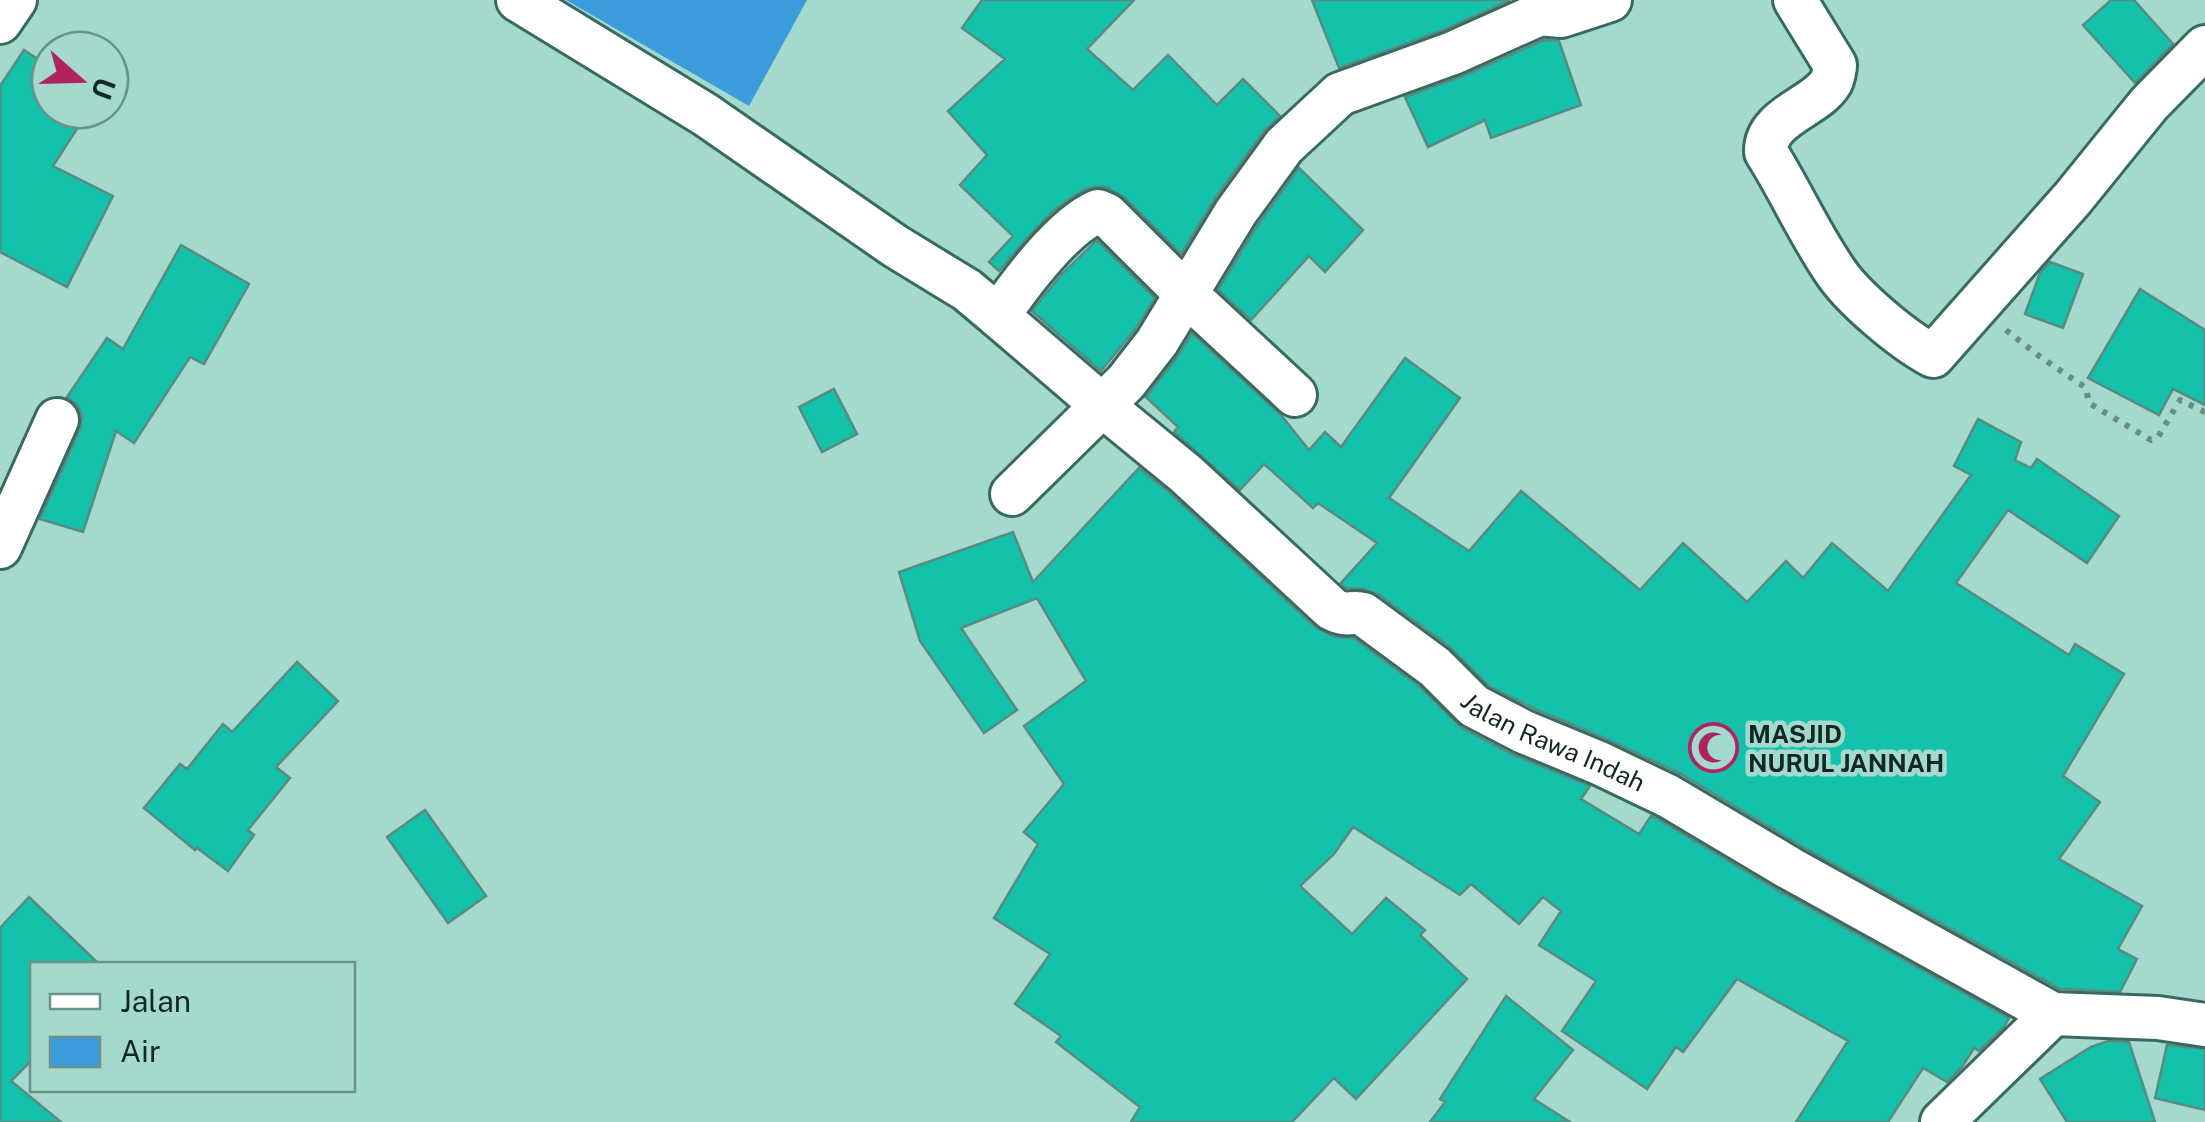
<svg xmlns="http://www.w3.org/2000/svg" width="2205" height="1122" font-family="'Public Sans',sans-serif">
<rect width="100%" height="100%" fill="#a4d9ce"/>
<path fill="#3b9ddc" d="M 566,0 L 807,0 L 749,106 Z"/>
<path fill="#14c1ab" stroke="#588b81" stroke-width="2.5" d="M 982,0 L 1134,0 L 1087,49 L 1133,90 L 1168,55 L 1217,105 L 1243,79 L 1280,116 L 1264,131 L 1216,197 L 1181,254 L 1124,197 L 1108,188 L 1098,186 L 1086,189 L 1072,197 L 1053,211 L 1025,240 L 999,271 L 989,262 L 1013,236 L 960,185 L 987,155 L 948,111 L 1005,59 L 962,28 Z
M 1312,0 L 1510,0 L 1444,30 L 1339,68 Z
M 2111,0 L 2134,0 L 2173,44 L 2135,83 L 2083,25 Z
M 1544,40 L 1559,41 L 1581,105 L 1491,138 L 1485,120 L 1428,147 L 1405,97 L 1463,76 Z
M 24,50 L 50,67 L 50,110 L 89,110 L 53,166 L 113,196 L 67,287 L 0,252 L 0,86 Z
M 1299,168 L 1363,230 L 1325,272 L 1309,256 L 1251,320 L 1218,290 L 1257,226 Z
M 1097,240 L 1155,298 L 1136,328 L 1101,371 L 1032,311 L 1062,274 Z
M 181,245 L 249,284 L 204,364 L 190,357 L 134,443 L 116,431 L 83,532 L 40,519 L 80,429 L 82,416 L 78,406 L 67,397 L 107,338 L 123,349 Z
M 2050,262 L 2083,274 L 2063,328 L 2025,314 L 2040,273 Z
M 2140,289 L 2205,330 L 2205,405 L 2173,389 L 2159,415 L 2088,378 Z
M 1192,333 L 1281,415 L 1309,450 L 1325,432 L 1341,447 L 1405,358 L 1460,398 L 1389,498 L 1469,551 L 1521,491 L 1640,590 L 1683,543 L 1747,602 L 1786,561 L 1803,578 L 1832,543 L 1888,591 L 1971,475 L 1954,466 L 1978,419 L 2021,442 L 2015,460 L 2031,468 L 2037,459 L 2119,516 L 2087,563 L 2008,510 L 1956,583 L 2069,655 L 2075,644 L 2124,674 L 2063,776 L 2100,802 L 2059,859 L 2142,906 L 2118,949 L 2137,959 L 2120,992 L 2060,989 L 1803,847 L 1681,774 L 1609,740 L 1535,709 L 1489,686 L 1450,647 L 1378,594 L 1364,589 L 1346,588 L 1341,583 L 1377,543 L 1318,503 L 1313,508 L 1264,464 L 1240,490 L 1174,432 L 1178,427 L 1146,397 L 1177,357 Z
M 834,389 L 857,434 L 822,452 L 799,407 Z
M 1139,468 L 1170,493 L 1315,627 L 1335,637 L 1354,638 L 1419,686 L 1462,728 L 1514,755 L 1590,786 L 1581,799 L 1639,834 L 1651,816 L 1656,818 L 1779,891 L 2009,1018 L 2004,1027 L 1979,1051 L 1974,1048 L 1962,1067 L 1947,1082 L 1923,1068 L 1888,1122 L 1796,1122 L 1848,1041 L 1737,979 L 1683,1052 L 1676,1047 L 1647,1089 L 1562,1031 L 1596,981 L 1539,945 L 1561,911 L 1543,897 L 1519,924 L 1471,884 L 1460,895 L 1353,827 L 1334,854 L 1300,886 L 1352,934 L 1386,898 L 1425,930 L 1420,935 L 1467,979 L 1356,1099 L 1334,1078 L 1292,1122 L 1131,1122 L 1140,1107 L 1056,1042 L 1061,1036 L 1015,1004 L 1050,954 L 994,918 L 1038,844 L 1024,832 L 1064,784 L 1024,726 L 1086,681 L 1037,598 L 961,628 L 1017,710 L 984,733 L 920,641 L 899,572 L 1013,532 L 1033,582 Z
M 297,662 L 338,701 L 276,767 L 290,778 L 248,830 L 254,835 L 228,871 L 197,848 L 195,850 L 144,808 L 180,764 L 187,769 L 223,724 L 232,732 Z
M 425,810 L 486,896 L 448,923 L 387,837 Z
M 29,897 L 99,964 L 32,964 L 32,1060 L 11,1081 L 61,1122 L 0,1122 L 0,928 Z
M 1506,996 L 1573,1050 L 1534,1099 L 1570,1122 L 1430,1122 L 1445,1102 L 1440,1099 Z
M 2108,1041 L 2129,1042 L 2155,1122 L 2067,1122 L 2040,1079 L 2091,1047 Z
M 2167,1045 L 2205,1049 L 2205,1110 L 2155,1098 Z"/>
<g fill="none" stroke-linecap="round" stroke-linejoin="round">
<defs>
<g id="street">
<path d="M 518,0 L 706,115 L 895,246 L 967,290 L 998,316 C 1021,283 1062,227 1098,211 L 1107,215 L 1185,293 L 1295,395"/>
<path d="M 1795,0 L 1835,65 C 1835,69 1833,78 1831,82 C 1817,107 1765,116 1766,152 C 1790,190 1808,231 1833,268 C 1851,297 1903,340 1933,356 L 2073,198 L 2149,104 L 2205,47"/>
<path d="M 0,22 L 15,0"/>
<path id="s1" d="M 998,316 L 1103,406 L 1186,474 L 1332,609 C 1349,618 1351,610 1363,614 L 1435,667 L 1474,706 L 1524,732 L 1599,763 L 1668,796 L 1791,869 L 2053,1014 L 2158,1018 L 2205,1025"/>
<path d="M 1012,494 L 1126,382 L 1157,342 L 1236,212 L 1284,146 L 1340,94 L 1453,53 L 1540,14 L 1561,16 L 1610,0"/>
<path d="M 0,547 L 57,420"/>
<path d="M 1942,1122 L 2053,1014"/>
</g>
</defs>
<use href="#street" stroke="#386a61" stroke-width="48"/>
<path stroke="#668d85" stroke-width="6" stroke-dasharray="5 8" stroke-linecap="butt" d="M 2006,330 L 2039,356 L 2086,388 L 2089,403 L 2151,440 L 2158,437 L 2180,400 L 2205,412"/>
<use href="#street" stroke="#fff" stroke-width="42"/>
</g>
<defs>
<symbol id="mosque-ring" viewBox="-11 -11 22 22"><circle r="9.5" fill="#a4d9ce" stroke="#b02360" stroke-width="1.5"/><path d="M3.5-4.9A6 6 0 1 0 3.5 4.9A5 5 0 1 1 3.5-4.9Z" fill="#b02360"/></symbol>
</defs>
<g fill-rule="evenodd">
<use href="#mosque-ring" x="1686" y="720" width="55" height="55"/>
</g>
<g text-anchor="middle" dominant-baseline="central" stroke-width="9" stroke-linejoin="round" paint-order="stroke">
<g font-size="25" font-weight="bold" fill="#132824" stroke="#a4d9ce" text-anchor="start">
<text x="1748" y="734">MASJID<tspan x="1748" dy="29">NURUL JANNAH</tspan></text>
</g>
<g font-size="25" fill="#132824" stroke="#a4d9ce">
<text stroke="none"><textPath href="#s1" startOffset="708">Jalan Rawa Indah</textPath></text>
</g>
</g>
<rect x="30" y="962" width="325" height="130" fill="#a4d9ce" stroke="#6a928a" stroke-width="2.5"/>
<rect x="50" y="994" width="50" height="15" fill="#ffffff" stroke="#6a928a" stroke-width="2.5"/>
<text x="120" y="1012" font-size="30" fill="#132824">Jalan</text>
<rect x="50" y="1037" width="50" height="30" fill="#3b9ddc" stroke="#6a928a" stroke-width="2.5"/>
<text x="120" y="1062" font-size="30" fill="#132824">Air</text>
<g transform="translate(80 80) rotate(110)"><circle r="48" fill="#a4d9ce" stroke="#6a928a" stroke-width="2.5"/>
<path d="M0-8L18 38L0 25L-18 38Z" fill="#b02360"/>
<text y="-15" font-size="28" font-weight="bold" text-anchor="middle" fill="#132824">U</text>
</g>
</svg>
